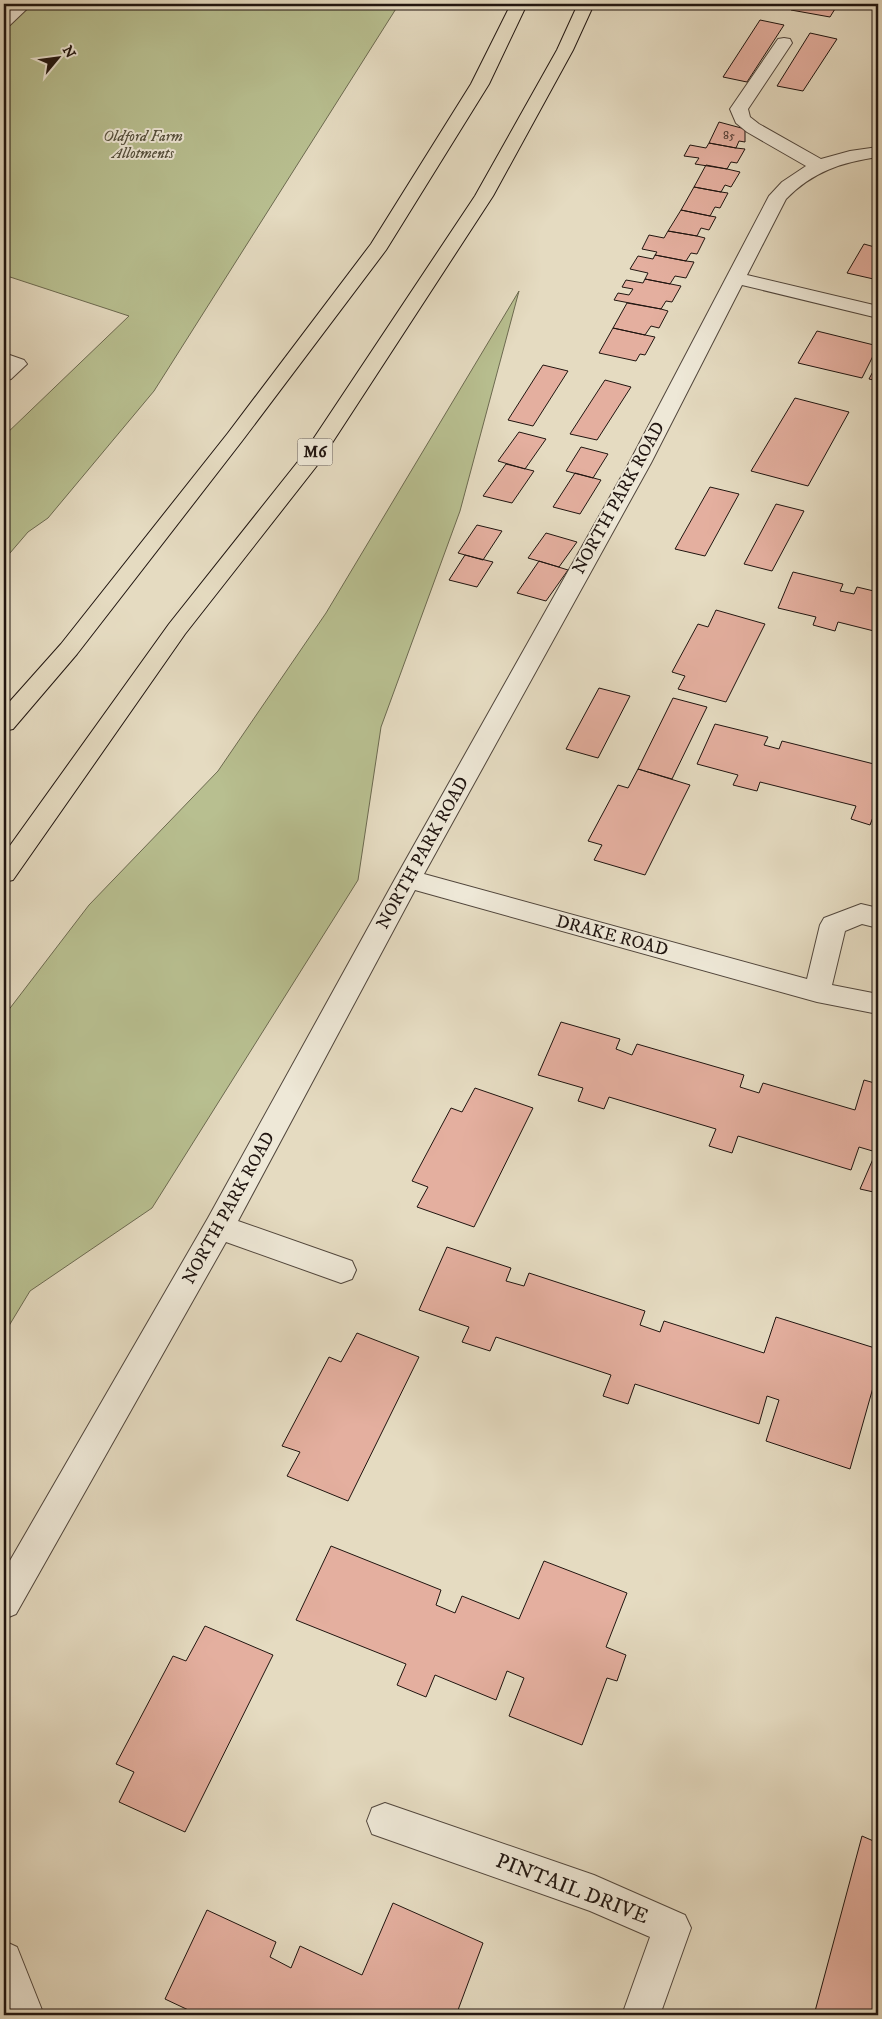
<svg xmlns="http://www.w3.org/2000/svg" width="882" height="2019" font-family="'IM FELL DW Pica',serif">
<rect width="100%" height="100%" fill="#e5dbc1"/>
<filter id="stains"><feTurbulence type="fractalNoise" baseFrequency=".004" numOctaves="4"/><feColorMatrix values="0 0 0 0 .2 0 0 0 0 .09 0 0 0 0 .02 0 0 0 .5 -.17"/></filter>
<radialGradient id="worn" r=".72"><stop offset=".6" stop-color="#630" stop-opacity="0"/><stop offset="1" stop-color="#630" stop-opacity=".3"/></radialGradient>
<path fill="#b8bf90" stroke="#6c6a50" d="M 4,4 L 399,4 L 154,391 L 48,518 L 28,532 L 4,560 L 4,436 L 129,316 L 4,275 Z
M 519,291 L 460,511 L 381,727 L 358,880 L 152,1208 L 30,1291 L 4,1334 L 4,1016 L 89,905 L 218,771 L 326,613 Z"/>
<path fill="#e4af9f" stroke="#201510" d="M 795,4 L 838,4 L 830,17 L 791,10 Z
M 760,20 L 784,25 L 747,82 L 723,77 Z
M 810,33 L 837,39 L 803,91 L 777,86 Z
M 719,122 L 745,129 L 745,142 L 739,141 L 736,148 L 709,143 Z
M 709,143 L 736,148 L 745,149 L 737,163 L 731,162 L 727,169 L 695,164 L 699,158 L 684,156 L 690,145 L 706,148 Z
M 706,165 L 727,169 L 740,172 L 731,187 L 725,185 L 721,192 L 694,187 Z
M 694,187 L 721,192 L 728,193 L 720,208 L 715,207 L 710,216 L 681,210 Z
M 681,210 L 710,216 L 716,217 L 709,230 L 701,228 L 697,236 L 668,231 Z
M 668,231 L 697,236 L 705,238 L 697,254 L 691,253 L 686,261 L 655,255 L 657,252 L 642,249 L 649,235 L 664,238 Z
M 864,244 L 878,248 L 878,280 L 847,273 Z
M 655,255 L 686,261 L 694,262 L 686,278 L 675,276 L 670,284 L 645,279 L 648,273 L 630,269 L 638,256 L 653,259 Z
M 645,279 L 681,286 L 672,302 L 666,301 L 661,309 L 614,300 L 618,293 L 629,295 L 633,289 L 622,287 L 626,280 L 643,283 Z
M 627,303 L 661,309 L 668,311 L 659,328 L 651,326 L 645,335 L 613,328 Z
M 613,328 L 645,335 L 655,337 L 645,355 L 640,354 L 636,361 L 599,353 Z
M 817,331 L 878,346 L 862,378 L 798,363 Z
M 878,362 L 878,381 L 869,379 Z
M 543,365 L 568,371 L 533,426 L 508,420 Z
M 605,380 L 631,387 L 597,440 L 570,434 Z
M 795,398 L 849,412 L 808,486 L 751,471 Z
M 519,432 L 546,439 L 525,469 L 498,461 Z
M 581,447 L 608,454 L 593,478 L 566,471 Z
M 506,464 L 534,471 L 512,503 L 483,496 Z
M 575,473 L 601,480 L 580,514 L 553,507 Z
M 710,487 L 739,494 L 705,556 L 675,549 Z
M 776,504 L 804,511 L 772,571 L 744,564 Z
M 477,525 L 502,531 L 483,560 L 458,553 Z
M 546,533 L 577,542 L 559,567 L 528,558 Z
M 465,555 L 493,562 L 477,587 L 449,580 Z
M 539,561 L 568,570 L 546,601 L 517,593 Z
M 793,572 L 843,584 L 840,591 L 854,594 L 857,587 L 878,592 L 878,632 L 838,622 L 835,631 L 813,625 L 816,617 L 778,608 Z
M 716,610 L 765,624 L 726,702 L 678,689 L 685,676 L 672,672 L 698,624 L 708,627 Z
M 599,688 L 630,696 L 598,758 L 566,749 Z
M 673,698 L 707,707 L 672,779 L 638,769 Z
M 715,724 L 768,737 L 764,745 L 779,749 L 782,741 L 878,765 L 875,775 L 878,776 L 878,812 L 875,812 L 870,825 L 851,819 L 856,806 L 760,782 L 757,791 L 733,785 L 738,775 L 697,764 Z
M 638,769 L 690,785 L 645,875 L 594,860 L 602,845 L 588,841 L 618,785 L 628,788 Z
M 561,1022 L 620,1039 L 616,1049 L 632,1055 L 637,1044 L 744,1075 L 740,1087 L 759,1093 L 763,1083 L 855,1110 L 864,1080 L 878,1084 L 878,1193 L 860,1189 L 876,1152 L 859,1147 L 851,1170 L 738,1136 L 732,1153 L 709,1146 L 716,1129 L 609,1097 L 604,1109 L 578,1101 L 583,1088 L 538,1075 Z
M 475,1088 L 533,1108 L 474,1227 L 417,1207 L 428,1187 L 412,1181 L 451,1108 L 462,1112 Z
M 447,1247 L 511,1268 L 506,1281 L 524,1286 L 529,1273 L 645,1311 L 640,1325 L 660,1332 L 664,1321 L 764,1353 L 776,1317 L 878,1349 L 878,1370 L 850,1469 L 766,1441 L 779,1400 L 767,1396 L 759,1424 L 635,1384 L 628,1404 L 603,1396 L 611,1375 L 496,1337 L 490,1351 L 462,1342 L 469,1327 L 419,1310 Z
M 357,1333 L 419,1357 L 348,1501 L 287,1476 L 300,1452 L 282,1446 L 329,1357 L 341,1362 Z
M 331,1546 L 441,1590 L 436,1605 L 455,1613 L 462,1596 L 519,1619 L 544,1561 L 627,1593 L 606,1647 L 626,1655 L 617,1681 L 607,1678 L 582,1745 L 509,1716 L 524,1678 L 507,1671 L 496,1700 L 435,1675 L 426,1697 L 397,1685 L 406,1664 L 296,1620 Z
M 205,1626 L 273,1655 L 185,1832 L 119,1802 L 134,1772 L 116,1764 L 173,1656 L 186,1661 Z
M 862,1836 L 878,1843 L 878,2015 L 814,2015 Z
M 393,1903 L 483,1943 L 458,2010 L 469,2015 L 199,2015 L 165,1999 L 207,1910 L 276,1942 L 270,1957 L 291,1968 L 300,1946 L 362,1975 Z"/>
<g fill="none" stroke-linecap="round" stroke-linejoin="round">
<defs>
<path id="minor" d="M 14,4 L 32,4 L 10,25 L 4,26 L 4,13 Z
M 784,38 L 790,39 L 792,43 L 748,109 L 750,117 L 759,124 L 821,159 L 850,151 L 878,147 L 878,157 C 842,162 812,172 786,199 L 747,275 L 878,306 L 878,318 L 742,285 L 651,463 L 424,874 L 807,979 L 820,925 L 824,918 L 861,904 L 878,908 L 878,928 L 862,924 L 845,931 L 832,985 L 878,994 L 878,1014 L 817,1002 L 415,890 L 238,1221 L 352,1261 L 356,1270 L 352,1279 L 341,1283 L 226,1242 L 16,1614 L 4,1619 L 4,1571 L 208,1218 L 395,879 L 629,463 L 769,196 L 782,182 L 806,166 L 747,132 L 736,123 L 730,109 L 778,39 Z
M 4,353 L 24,360 L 27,364 L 11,379 L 4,381 Z
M 385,1803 L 594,1875 L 685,1915 L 691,1928 L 660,2015 L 622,2015 L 650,1937 L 590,1911 L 372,1834 L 367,1821 L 372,1808 Z
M 4,1941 L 17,1947 L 44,2015 L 6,2015 L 4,2010 Z"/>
<path id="highway" d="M 511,4 L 527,4 L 489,84 L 386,250 L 242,441 L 77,654 L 13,729 L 4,731 L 4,708 L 61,644 L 228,433 L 371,244 L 471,84 Z
M 578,4 L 594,4 L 573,50 L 493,196 L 319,463 L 185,634 L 13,880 L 4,882 L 4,854 L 169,624 L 300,459 L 475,196 L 557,50 Z"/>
</defs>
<use href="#minor" stroke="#51463c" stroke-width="2"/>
<use href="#highway" stroke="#201510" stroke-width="2"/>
<use href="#minor" fill="#eee8d7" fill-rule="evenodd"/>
<use href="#highway" fill="#e5dbc1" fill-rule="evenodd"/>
</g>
<g text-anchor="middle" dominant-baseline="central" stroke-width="4" stroke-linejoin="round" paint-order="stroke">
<g font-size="12" fill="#513c34">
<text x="729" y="135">85</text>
</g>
<g font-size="15" font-style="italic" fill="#55503d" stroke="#eee8d7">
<text x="143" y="136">Oldford Farm<tspan x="143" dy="17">Allotments</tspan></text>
</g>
<rect fill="#eee8d7" stroke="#5e544c" stroke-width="1" x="297.5" y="438.5" width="35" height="27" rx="4"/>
<g font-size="16" font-weight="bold" fill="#201510">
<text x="315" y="452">M6</text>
</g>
<g font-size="18" fill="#201510" stroke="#eee8d7">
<text transform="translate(619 498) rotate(-61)">NORTH PARK ROAD</text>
<text transform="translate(423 853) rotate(-61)">NORTH PARK ROAD</text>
<text transform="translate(612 936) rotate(15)">DRAKE ROAD</text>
<text transform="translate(229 1208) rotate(-61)">NORTH PARK ROAD</text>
</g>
<g font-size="21" fill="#201510" stroke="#eee8d7">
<text transform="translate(572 1889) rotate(21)">PINTAIL DRIVE</text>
</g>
</g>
<rect width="882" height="2019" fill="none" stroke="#e5dbc1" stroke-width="20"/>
<rect x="5" y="5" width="872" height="2009" fill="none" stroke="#201510" stroke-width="2.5"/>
<rect x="10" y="10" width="862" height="1999" fill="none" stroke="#201510"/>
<g transform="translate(58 58) rotate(61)" stroke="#eee8d7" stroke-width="4" paint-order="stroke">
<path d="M0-4L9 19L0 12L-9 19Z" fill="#201510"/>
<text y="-8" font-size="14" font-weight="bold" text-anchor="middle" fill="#201510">N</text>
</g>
<rect width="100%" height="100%" filter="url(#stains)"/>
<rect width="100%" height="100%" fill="url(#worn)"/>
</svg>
